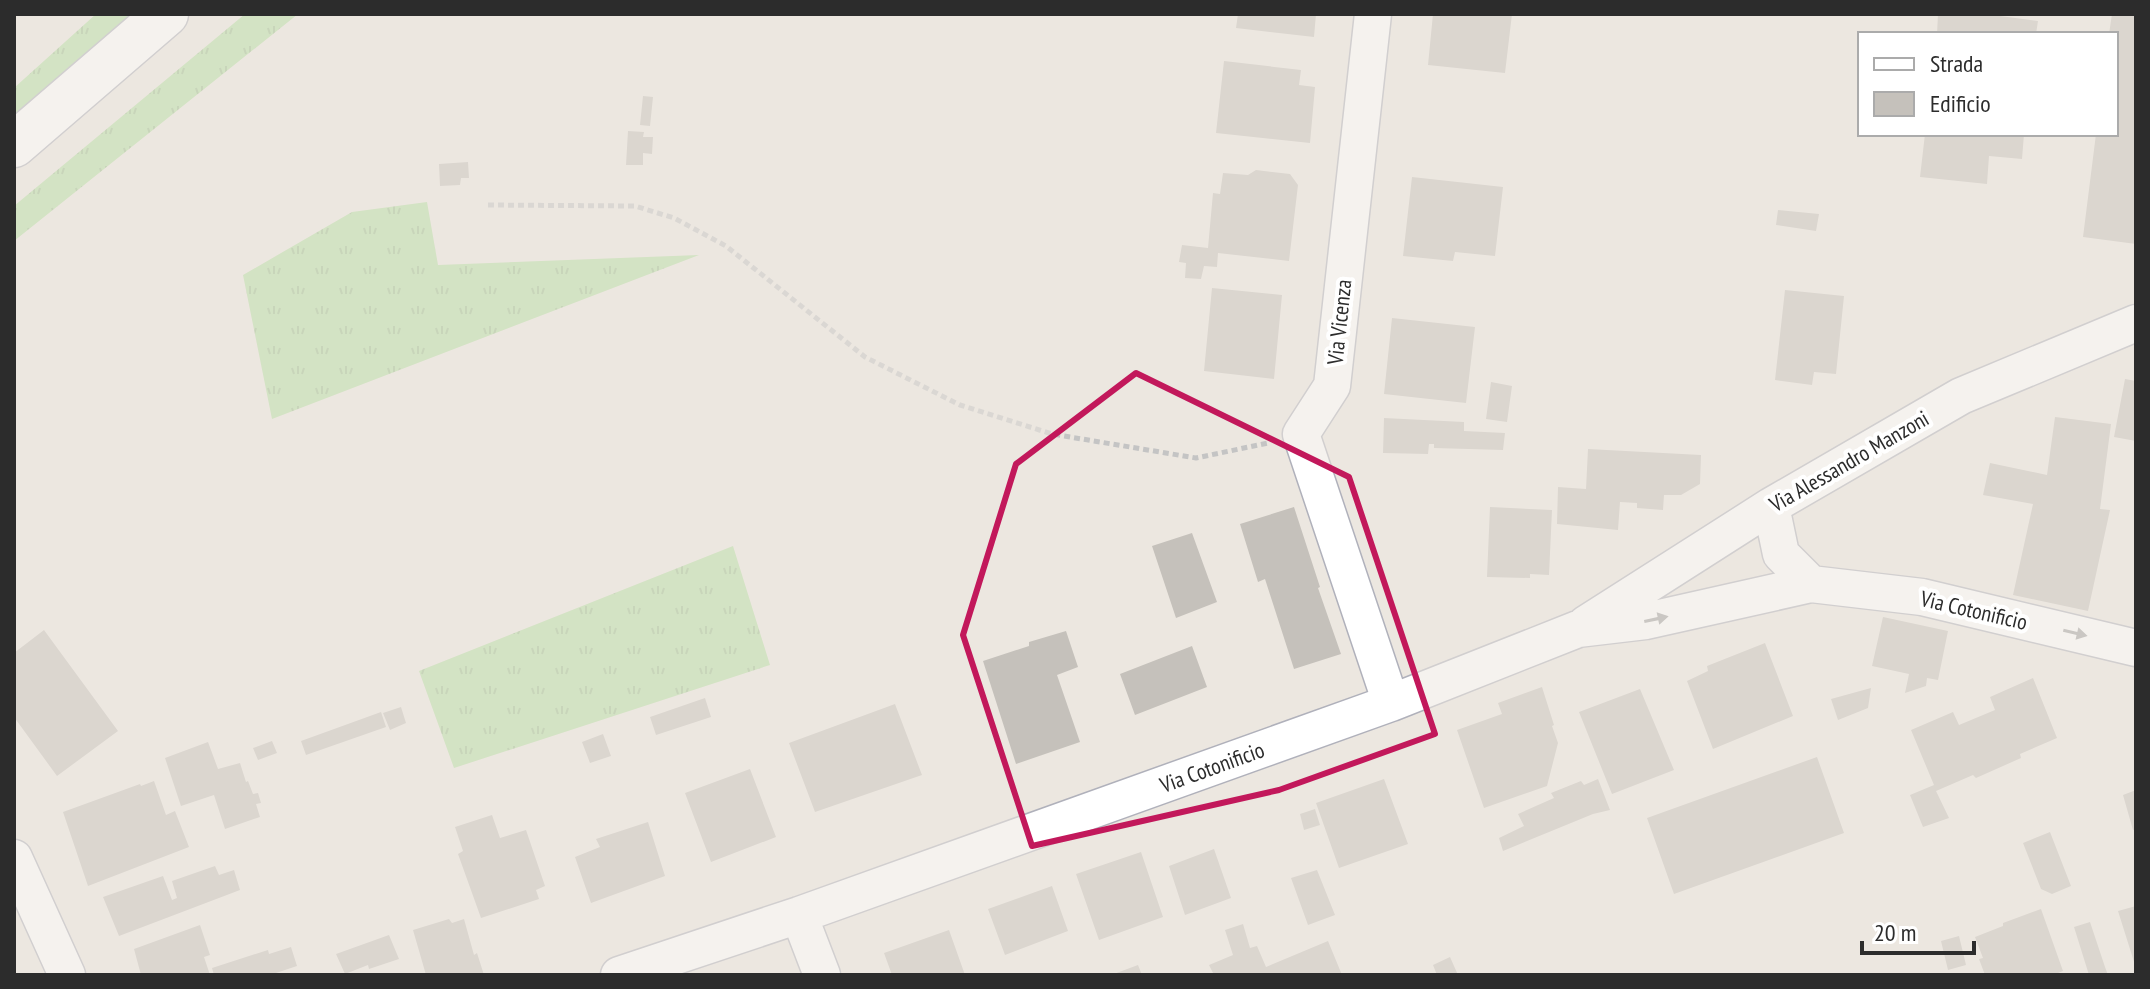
<svg xmlns="http://www.w3.org/2000/svg" width="2150" height="989" font-family="'PT Sans Narrow',sans-serif">
<defs>
<pattern id="grass-tufts" width="24" height="20" patternUnits="userSpaceOnUse" patternTransform="scale(2)"><rect width="24" height="20" fill="#b4dda2"/><path d="M3 7l-1-3M5 7V3M7 7l1-3M15 17l-1-3M17 17v-4M19 17l1-3" fill="none" stroke="#9bbe8c"/></pattern>
</defs>
<rect width="100%" height="100%" fill="#ece7e0"/>
<path fill="url(#grass-tufts)" d="M 96,14 L 145,14 L 14,126 L 14,88 Z
M 245,14 L 298,14 L 14,241 L 14,206 Z
M 427,202 L 438,265 L 699,255 L 272,419 L 243,275 L 352,212 Z
M 733,546 L 770,665 L 454,768 L 419,671 Z"/>
<path fill="#c5c1bb" d="M 1238,14 L 1316,14 L 1314,37 L 1236,28 Z
M 1433,14 L 1512,14 L 1505,73 L 1428,65 Z
M 1938,14 L 1985,14 L 2038,21 L 2036,34 L 1937,34 Z
M 2112,14 L 2136,14 L 2136,244 L 2083,237 L 2096,134 L 2116,134 L 2116,34 L 2109,34 Z
M 1224,61 L 1301,70 L 1299,85 L 1315,87 L 1310,143 L 1216,133 Z
M 643,96 L 653,97 L 650,126 L 640,125 Z
M 628,131 L 644,132 L 643,137 L 653,137 L 652,154 L 643,153 L 643,165 L 626,165 Z
M 1925,134 L 2024,134 L 2022,159 L 1989,156 L 1987,184 L 1920,177 Z
M 468,162 L 469,178 L 461,178 L 460,185 L 440,186 L 439,164 Z
M 1256,170 L 1290,174 L 1298,185 L 1289,261 L 1218,253 L 1217,267 L 1204,266 L 1201,279 L 1185,278 L 1186,263 L 1179,262 L 1182,245 L 1208,248 L 1213,193 L 1220,194 L 1223,173 L 1248,175 Z
M 1412,177 L 1503,187 L 1495,256 L 1455,252 L 1453,261 L 1403,256 Z
M 1778,210 L 1819,214 L 1816,231 L 1776,225 Z
M 1212,288 L 1282,295 L 1274,379 L 1204,371 Z
M 1785,290 L 1844,296 L 1836,374 L 1814,372 L 1812,385 L 1775,380 Z
M 1392,318 L 1475,327 L 1466,403 L 1384,394 Z
M 2125,379 L 2136,381 L 2136,441 L 2114,437 Z
M 1491,382 L 1512,386 L 1507,422 L 1486,419 Z
M 2055,417 L 2111,424 L 2100,509 L 2110,510 L 2088,611 L 2013,595 L 2033,504 L 1983,495 L 1990,463 L 2047,475 Z
M 1384,418 L 1464,422 L 1464,431 L 1505,433 L 1503,450 L 1434,448 L 1434,444 L 1429,444 L 1428,454 L 1383,453 Z
M 1588,449 L 1701,455 L 1700,484 L 1681,495 L 1664,495 L 1663,510 L 1637,508 L 1637,503 L 1620,502 L 1618,530 L 1557,524 L 1558,487 L 1586,489 Z
M 1294,507 L 1320,587 L 1318,588 L 1341,654 L 1294,669 L 1265,579 L 1258,582 L 1240,524 Z
M 1490,507 L 1552,510 L 1549,575 L 1530,574 L 1530,578 L 1487,577 Z
M 1192,533 L 1217,602 L 1176,618 L 1152,546 Z
M 1883,617 L 1948,631 L 1938,680 L 1927,678 L 1926,686 L 1905,693 L 1909,674 L 1872,666 Z
M 44,630 L 118,731 L 57,776 L 14,717 L 14,653 Z
M 1066,631 L 1078,667 L 1057,675 L 1080,742 L 1016,764 L 983,661 L 1029,646 L 1029,642 Z
M 1765,643 L 1793,716 L 1713,749 L 1687,681 L 1708,671 L 1707,666 Z
M 1192,646 L 1207,687 L 1135,715 L 1120,674 Z
M 2033,678 L 2057,738 L 2020,754 L 2021,758 L 1976,778 L 1973,775 L 1936,791 L 1949,818 L 1923,827 L 1910,795 L 1934,785 L 1911,730 L 1953,712 L 1959,725 L 1995,710 L 1990,697 Z
M 1542,687 L 1554,725 L 1552,726 L 1558,743 L 1547,786 L 1484,808 L 1457,730 L 1502,714 L 1498,703 Z
M 1871,688 L 1868,708 L 1838,720 L 1831,699 Z
M 1640,689 L 1674,770 L 1612,794 L 1579,712 Z
M 705,698 L 711,717 L 656,735 L 650,717 Z
M 895,704 L 922,775 L 815,812 L 789,743 Z
M 401,707 L 406,723 L 390,730 L 383,713 Z
M 381,712 L 386,727 L 306,755 L 301,741 Z
M 603,734 L 611,756 L 590,763 L 582,742 Z
M 272,741 L 277,753 L 258,760 L 253,748 Z
M 208,742 L 218,769 L 240,763 L 246,782 L 248,781 L 253,794 L 258,793 L 261,803 L 256,804 L 260,817 L 225,829 L 214,795 L 181,806 L 165,758 Z
M 1817,757 L 1844,833 L 1674,894 L 1647,818 Z
M 750,769 L 776,837 L 711,862 L 685,793 Z
M 1384,779 L 1408,844 L 1339,868 L 1316,803 Z
M 1598,779 L 1610,810 L 1593,814 L 1503,851 L 1499,838 L 1524,826 L 1518,814 L 1554,798 L 1551,793 L 1581,781 L 1584,785 Z
M 154,781 L 166,815 L 175,811 L 189,847 L 88,886 L 63,812 L 140,784 L 141,786 Z
M 2136,790 L 2136,829 L 2133,830 L 2123,795 Z
M 1315,809 L 1320,825 L 1304,830 L 1300,814 Z
M 492,815 L 500,838 L 526,830 L 545,886 L 536,890 L 539,899 L 481,918 L 458,854 L 463,851 L 455,827 Z
M 648,822 L 665,876 L 591,903 L 575,857 L 600,847 L 596,839 Z
M 2050,832 L 2071,886 L 2052,894 L 2041,889 L 2023,843 Z
M 1214,849 L 1231,898 L 1185,915 L 1169,866 Z
M 1141,852 L 1163,917 L 1099,940 L 1076,874 Z
M 215,866 L 219,875 L 234,870 L 240,890 L 119,936 L 103,897 L 163,876 L 172,900 L 177,898 L 172,881 Z
M 1317,870 L 1335,915 L 1308,925 L 1291,878 Z
M 1052,886 L 1068,931 L 1005,955 L 988,909 Z
M 2136,906 L 2136,964 L 2135,965 L 2118,911 Z
M 2041,909 L 2063,971 L 2053,975 L 1985,975 L 1979,959 L 1983,958 L 1975,937 L 2003,926 L 2003,923 Z
M 449,919 L 452,923 L 464,919 L 474,955 L 477,953 L 484,975 L 426,975 L 413,930 Z
M 2090,922 L 2105,967 L 2108,975 L 2089,975 L 2074,927 Z
M 1243,924 L 1250,948 L 1257,946 L 1266,967 L 1328,941 L 1342,975 L 1214,975 L 1209,965 L 1233,955 L 1225,930 Z
M 200,925 L 210,955 L 204,957 L 210,975 L 141,975 L 134,949 Z
M 949,930 L 965,975 L 892,975 L 884,953 Z
M 389,935 L 399,959 L 369,969 L 368,965 L 345,974 L 336,954 Z
M 1959,936 L 1966,965 L 1948,970 L 1941,941 Z
M 291,947 L 297,966 L 276,973 L 278,975 L 214,975 L 212,968 L 268,950 L 269,954 Z
M 1450,957 L 1458,975 L 1437,975 L 1433,965 Z
M 1138,965 L 1142,975 L 1111,975 Z"/>
<g fill="none" stroke-linecap="round" stroke-linejoin="round">
<defs>
<path id="street" d="M 1373,14 L 1332,386 L 1301,434 L 1391,703
M 1771,506 L 1781,554 L 1811,584
M 1586,624 L 1771,506 L 1961,396 L 2136,323
M 14,858 L 67,975
M 799,915 L 822,975
M 619,975 L 799,915 L 1391,703 L 1578,629 L 1646,621 L 1811,584 L 1922,597 L 2136,648"/>
<path id="secondary" d="M 14,145 L 166,14"/>
</defs>
<use href="#street" stroke="#b0b1bb" stroke-width="39"/>
<use href="#secondary" stroke="#b0b1bb" stroke-width="47"/>
<path stroke="#c4c4c4" stroke-width="5" stroke-dasharray="6 4" stroke-linecap="butt" d="M 488,205 L 635,206 L 674,218 L 726,246 L 865,357 L 960,405 L 1052,434 L 1196,458 L 1268,443"/>
<use href="#street" stroke="#fff" stroke-width="36"/>
<use href="#secondary" stroke="#fff" stroke-width="44"/>
</g>
<defs><path id="oneway-solid" d="M-6-.8H1V-3.2L6.5 0L1 3.2V.8H-6Z" transform="scale(2)"/></defs>
<g fill="#a0a0a0">
<use href="#oneway-solid" transform="translate(1656 619) rotate(-12)"/>
<use href="#oneway-solid" transform="translate(2075 633) rotate(13)"/>
</g>
<path d="M0 0H2150V989H0ZM 1136,373 L 1349,477 L 1435,734 L 1279,790 L 1032,846 L 963,635 L 1016,464 Z" fill="#ece7e0" fill-opacity=".55" fill-rule="evenodd"/>
<path fill="none" stroke="#c2185b" stroke-width="6" stroke-linejoin="round" d="M 1136,373 L 1349,477 L 1435,734 L 1279,790 L 1032,846 L 963,635 L 1016,464 Z"/>
<g text-anchor="middle" dominant-baseline="central" stroke-width="8" stroke-linejoin="round" paint-order="stroke">
<g font-size="22" fill="#2c2c2c" stroke="#fff">
<text transform="translate(1339 322) rotate(-84)">Via Vicenza</text>
<text transform="translate(1849 461) rotate(-30)">Via Alessandro Manzoni</text>
<text transform="translate(1974 610) rotate(13)">Via Cotonificio</text>
<text transform="translate(1212 767) rotate(-20)">Via Cotonificio</text>
</g>
</g>
<rect width="2150" height="989" fill="none" stroke="#2c2c2c" stroke-width="32"/>
<rect x="1858" y="32" width="260" height="104" fill="#ffffff" stroke="#ababab" stroke-width="2"/>
<rect x="1874" y="58" width="40" height="12" fill="#ffffff" stroke="#ababab" stroke-width="2"/>
<text x="1930" y="72" font-size="24" fill="#2c2c2c">Strada</text>
<rect x="1874" y="92" width="40" height="24" fill="#c5c1bb" stroke="#ababab" stroke-width="2"/>
<text x="1930" y="112" font-size="24" fill="#2c2c2c">Edificio</text>
<path d="M1862 941v12h112v-12" fill="none" stroke="#2c2c2c" stroke-width="4"/>
<text x="1874" y="941" font-size="24" fill="#2c2c2c" stroke="#ffffff" stroke-width="6" paint-order="stroke">20 m</text>
</svg>
